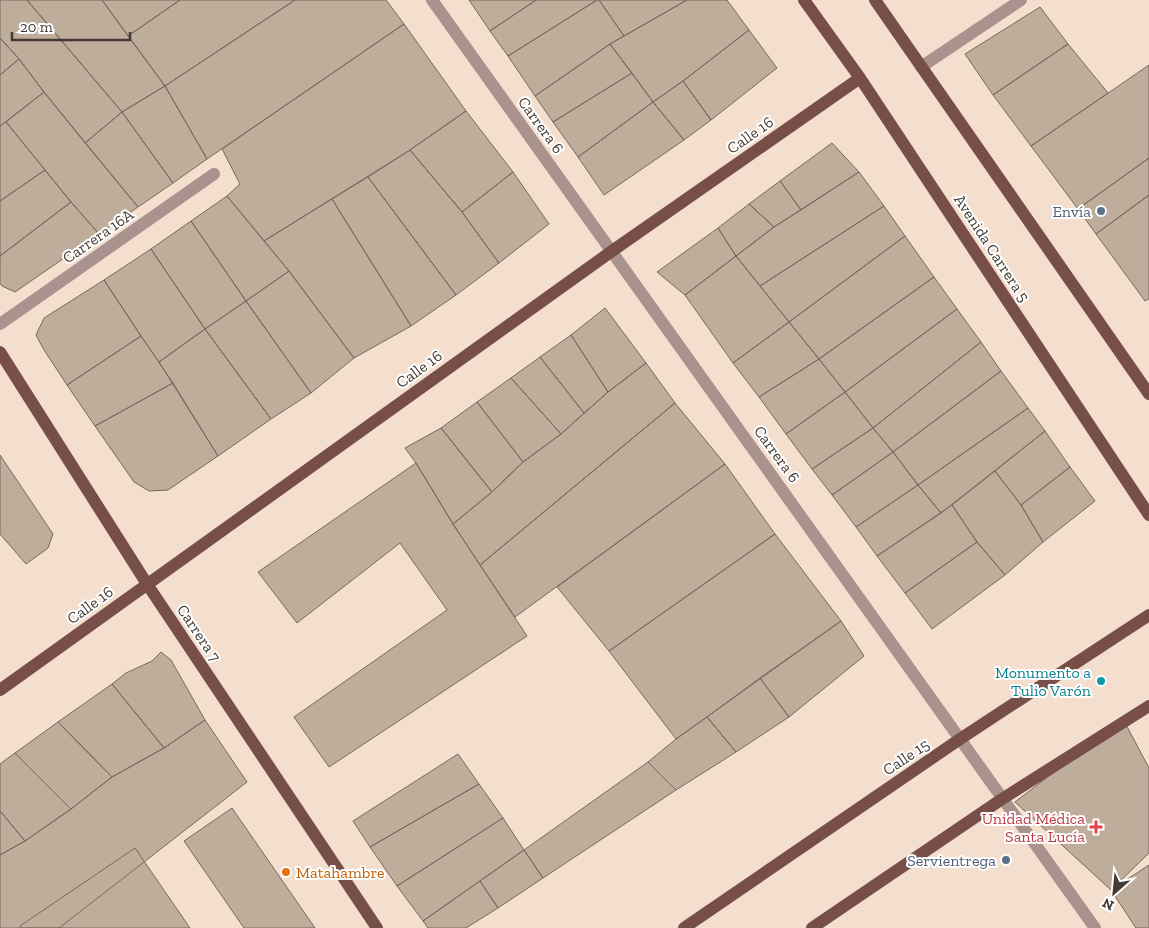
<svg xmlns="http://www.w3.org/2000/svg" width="1149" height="928" font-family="'Zilla Slab',serif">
<rect width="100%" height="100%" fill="#f4dfce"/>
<path fill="#bfad9c" stroke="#796859" d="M 0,0 L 27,0 L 122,112 L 85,143 L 44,92 L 19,59 L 0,38 Z
M 27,0 L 102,0 L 165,86 L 122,112 Z
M 102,0 L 180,0 L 128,36 Z
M 180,0 L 295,0 L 165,86 L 128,36 Z
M 295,0 L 386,0 L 404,24 L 207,159 L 165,86 Z
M 469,0 L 536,0 L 490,31 Z
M 536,0 L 597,0 L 508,56 L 490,31 Z
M 597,0 L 599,0 L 624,36 L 610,44 L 535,96 L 508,56 Z
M 599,0 L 687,0 L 624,36 Z
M 687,0 L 727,0 L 749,30 L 683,81 L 653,102 L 610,44 Z
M 1040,7 L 1068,44 L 993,95 L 965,54 Z
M 404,24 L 466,111 L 410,150 L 264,241 L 227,196 L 240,184 L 222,149 Z
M 749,30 L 777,68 L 711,120 L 683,81 Z
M 0,38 L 19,59 L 0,75 Z
M 610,44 L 632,73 L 553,122 L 535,96 Z
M 1068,44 L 1108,93 L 1031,146 L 993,95 Z
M 19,59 L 44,92 L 0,126 L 0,75 Z
M 1149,65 L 1149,158 L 1078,209 L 1031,146 Z
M 632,73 L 653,102 L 578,157 L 553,122 Z
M 683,81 L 711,120 L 684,140 L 653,102 Z
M 165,86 L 207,159 L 173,183 L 122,112 Z
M 44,92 L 138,207 L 99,234 L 71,202 L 6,122 Z
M 653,102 L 684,140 L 604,195 L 578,157 Z
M 466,111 L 513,172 L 462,212 L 410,150 Z
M 122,112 L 173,183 L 138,207 L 85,143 Z
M 6,122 L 45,170 L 0,201 L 0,126 Z
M 832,143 L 859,172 L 801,210 L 780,181 Z
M 410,150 L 462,212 L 499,263 L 456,295 L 368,177 Z
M 1149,158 L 1149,195 L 1096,234 L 1078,209 Z
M 45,170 L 71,202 L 0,256 L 0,201 Z
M 513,172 L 549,224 L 499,263 L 462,212 Z
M 859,172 L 884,206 L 760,286 L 736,256 L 774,227 Z
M 368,177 L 456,295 L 411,326 L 332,199 Z
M 780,181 L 801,210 L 774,227 L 749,204 Z
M 1149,195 L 1149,299 L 1145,301 L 1096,234 Z
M 227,196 L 289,271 L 246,301 L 191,221 Z
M 332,199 L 411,326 L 354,358 L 289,271 L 264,241 Z
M 71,202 L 99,234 L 15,292 L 2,286 L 0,283 L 0,256 Z
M 749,204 L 774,227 L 736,256 L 718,228 Z
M 884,206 L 905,236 L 789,322 L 760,286 Z
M 191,221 L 246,301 L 205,329 L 151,249 Z
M 718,228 L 736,256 L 685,295 L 657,272 Z
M 905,236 L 934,277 L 819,359 L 789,322 Z
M 151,249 L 205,329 L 159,362 L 141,336 L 104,280 Z
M 736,256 L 789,322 L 733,363 L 685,295 Z
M 289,271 L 354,358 L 311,393 L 246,301 Z
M 934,277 L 957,309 L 845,392 L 819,359 Z
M 104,280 L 141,336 L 67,385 L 44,350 L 36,335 L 44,318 Z
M 246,301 L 311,393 L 271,419 L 205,329 Z
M 605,308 L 646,363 L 608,392 L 571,335 Z
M 957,309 L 981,342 L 873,428 L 845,392 Z
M 789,322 L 819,359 L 759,397 L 733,363 Z
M 205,329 L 271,419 L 218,456 L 159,362 Z
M 571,335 L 608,392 L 584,413 L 540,357 Z
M 141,336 L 173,383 L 95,426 L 67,385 Z
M 981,342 L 1001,371 L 893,452 L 873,428 Z
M 540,357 L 584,413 L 561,434 L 511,378 Z
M 819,359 L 845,392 L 786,434 L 759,397 Z
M 646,363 L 675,403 L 480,565 L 453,524 L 492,492 L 523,462 L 561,434 L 608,392 Z
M 1001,371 L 1028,408 L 918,485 L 893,452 Z
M 511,378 L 561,434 L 523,462 L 477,402 Z
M 173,383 L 218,456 L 168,490 L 149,491 L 134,482 L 95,426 Z
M 845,392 L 873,428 L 812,469 L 786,434 Z
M 477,402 L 523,462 L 492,492 L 441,428 Z
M 675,403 L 725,464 L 515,617 L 480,565 Z
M 1028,408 L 1045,431 L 941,513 L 918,485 Z
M 441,428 L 492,492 L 453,524 L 416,463 L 405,448 Z
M 873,428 L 893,452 L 832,495 L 812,469 Z
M 1045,431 L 1070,467 L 1021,505 L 995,471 Z
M 893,452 L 918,485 L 856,527 L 832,495 Z
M 0,455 L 53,534 L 48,548 L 26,564 L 0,534 Z
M 416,463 L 453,524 L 527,636 L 329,767 L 294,717 L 447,610 L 400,543 L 297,623 L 258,572 Z
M 725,464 L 775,534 L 609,651 L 557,587 Z
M 1070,467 L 1095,501 L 1043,542 L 1021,505 Z
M 995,471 L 1021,505 L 1043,542 L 1005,575 L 977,542 L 952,505 Z
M 918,485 L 941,513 L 877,556 L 856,527 Z
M 952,505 L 977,542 L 905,593 L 877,556 Z
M 775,534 L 841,621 L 676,739 L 609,651 Z
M 977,542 L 1005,575 L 932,629 L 905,593 Z
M 841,621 L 864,656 L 789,717 L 760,678 Z
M 161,652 L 171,660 L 205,720 L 164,748 L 112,684 L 126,673 L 152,661 Z
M 760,678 L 789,717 L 736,752 L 707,717 Z
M 112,684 L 164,748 L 112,777 L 58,722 Z
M 707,717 L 736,752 L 676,790 L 648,762 L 676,739 Z
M 1123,719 L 1149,768 L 1149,853 L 1111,890 L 1015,802 Z
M 205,720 L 247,782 L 59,928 L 0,928 L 0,855 L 25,841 L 71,809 L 112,777 L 164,748 Z
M 58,722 L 112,777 L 71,809 L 15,753 Z
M 15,753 L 71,809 L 25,841 L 0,811 L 0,764 Z
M 458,754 L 479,784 L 370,847 L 353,821 Z
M 648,762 L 676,790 L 543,878 L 524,850 Z
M 479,784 L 503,818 L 397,886 L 370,847 Z
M 232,808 L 315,928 L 244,928 L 184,841 Z
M 0,811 L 25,841 L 0,855 Z
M 503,818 L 524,850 L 423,921 L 397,886 Z
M 135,848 L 190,928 L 21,928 L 20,926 Z
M 524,850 L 543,878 L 498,908 L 480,881 Z
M 1149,865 L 1149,928 L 1136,928 L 1111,890 Z
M 480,881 L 498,908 L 466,928 L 428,928 L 423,921 Z"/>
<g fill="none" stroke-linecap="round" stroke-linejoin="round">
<path stroke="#aa928e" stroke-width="12" d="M 432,0 L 1095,928
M 921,67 L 1021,0
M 0,324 L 214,174"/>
<path stroke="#784e49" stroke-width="12" d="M 804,0 L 860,78 L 1149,515
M 875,0 L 1149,394
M 0,352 L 147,584 L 377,928
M 0,690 L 612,251 L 860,78
M 684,928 L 960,739 L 1149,615
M 812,928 L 1002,799 L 1149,706"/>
</g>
<g fill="#5c6f8a" stroke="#fff" stroke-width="2">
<circle cx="1101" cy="211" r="5"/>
<circle cx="1006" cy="860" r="5"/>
</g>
<circle fill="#0f9aa8" stroke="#fff" stroke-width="2" cx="1101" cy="681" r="5"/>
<path fill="#e0444e" stroke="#fff" stroke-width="2" d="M1093.5 819.5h5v5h5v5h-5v5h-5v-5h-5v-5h5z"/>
<circle fill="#e8710a" stroke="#fff" stroke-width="2" cx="286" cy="872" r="5"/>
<g text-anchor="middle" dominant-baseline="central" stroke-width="4" stroke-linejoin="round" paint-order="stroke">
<g font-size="16" fill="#423a33" stroke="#fff">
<text transform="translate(541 125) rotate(54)">Carrera 6</text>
<text transform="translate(750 135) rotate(-35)">Calle 16</text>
<text transform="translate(98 236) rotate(-35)">Carrera 16A</text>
<text transform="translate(992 248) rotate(57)">Avenida Carrera 5</text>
<text transform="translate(419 369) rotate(-36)">Calle 16</text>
<text transform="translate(777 454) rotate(54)">Carrera 6</text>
<text transform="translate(90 605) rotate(-36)">Calle 16</text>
<text transform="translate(199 633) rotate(56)">Carrera 7</text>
<text transform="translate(906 757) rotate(-34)">Calle 15</text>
</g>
<g font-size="16" fill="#4e5e75" stroke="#fff" text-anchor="end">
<text x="1091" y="211">Envía</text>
<text x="996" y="860">Servientrega</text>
</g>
<g font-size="16" fill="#0d838f" stroke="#fff" text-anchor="end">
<text x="1091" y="672">Monumento a<tspan x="1091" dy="18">Tulio Varón</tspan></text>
</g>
<g font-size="16" fill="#be3a42" stroke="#fff" text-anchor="end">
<text x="1085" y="818">Unidad Médica<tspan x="1085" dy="18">Santa Lucía</tspan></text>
</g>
<g font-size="16" fill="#c56008" stroke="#fff" text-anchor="start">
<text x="296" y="872">Matahambre</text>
</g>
</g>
<g transform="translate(1114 893) rotate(207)" stroke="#ffffff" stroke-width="4" paint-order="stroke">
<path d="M0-4L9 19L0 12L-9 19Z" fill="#423a33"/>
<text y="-8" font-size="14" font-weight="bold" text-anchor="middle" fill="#423a33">N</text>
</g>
<path d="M12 32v8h118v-8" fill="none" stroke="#423a33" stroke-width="2.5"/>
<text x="20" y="32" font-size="15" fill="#423a33" stroke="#ffffff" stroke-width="4" paint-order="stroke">20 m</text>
</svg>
